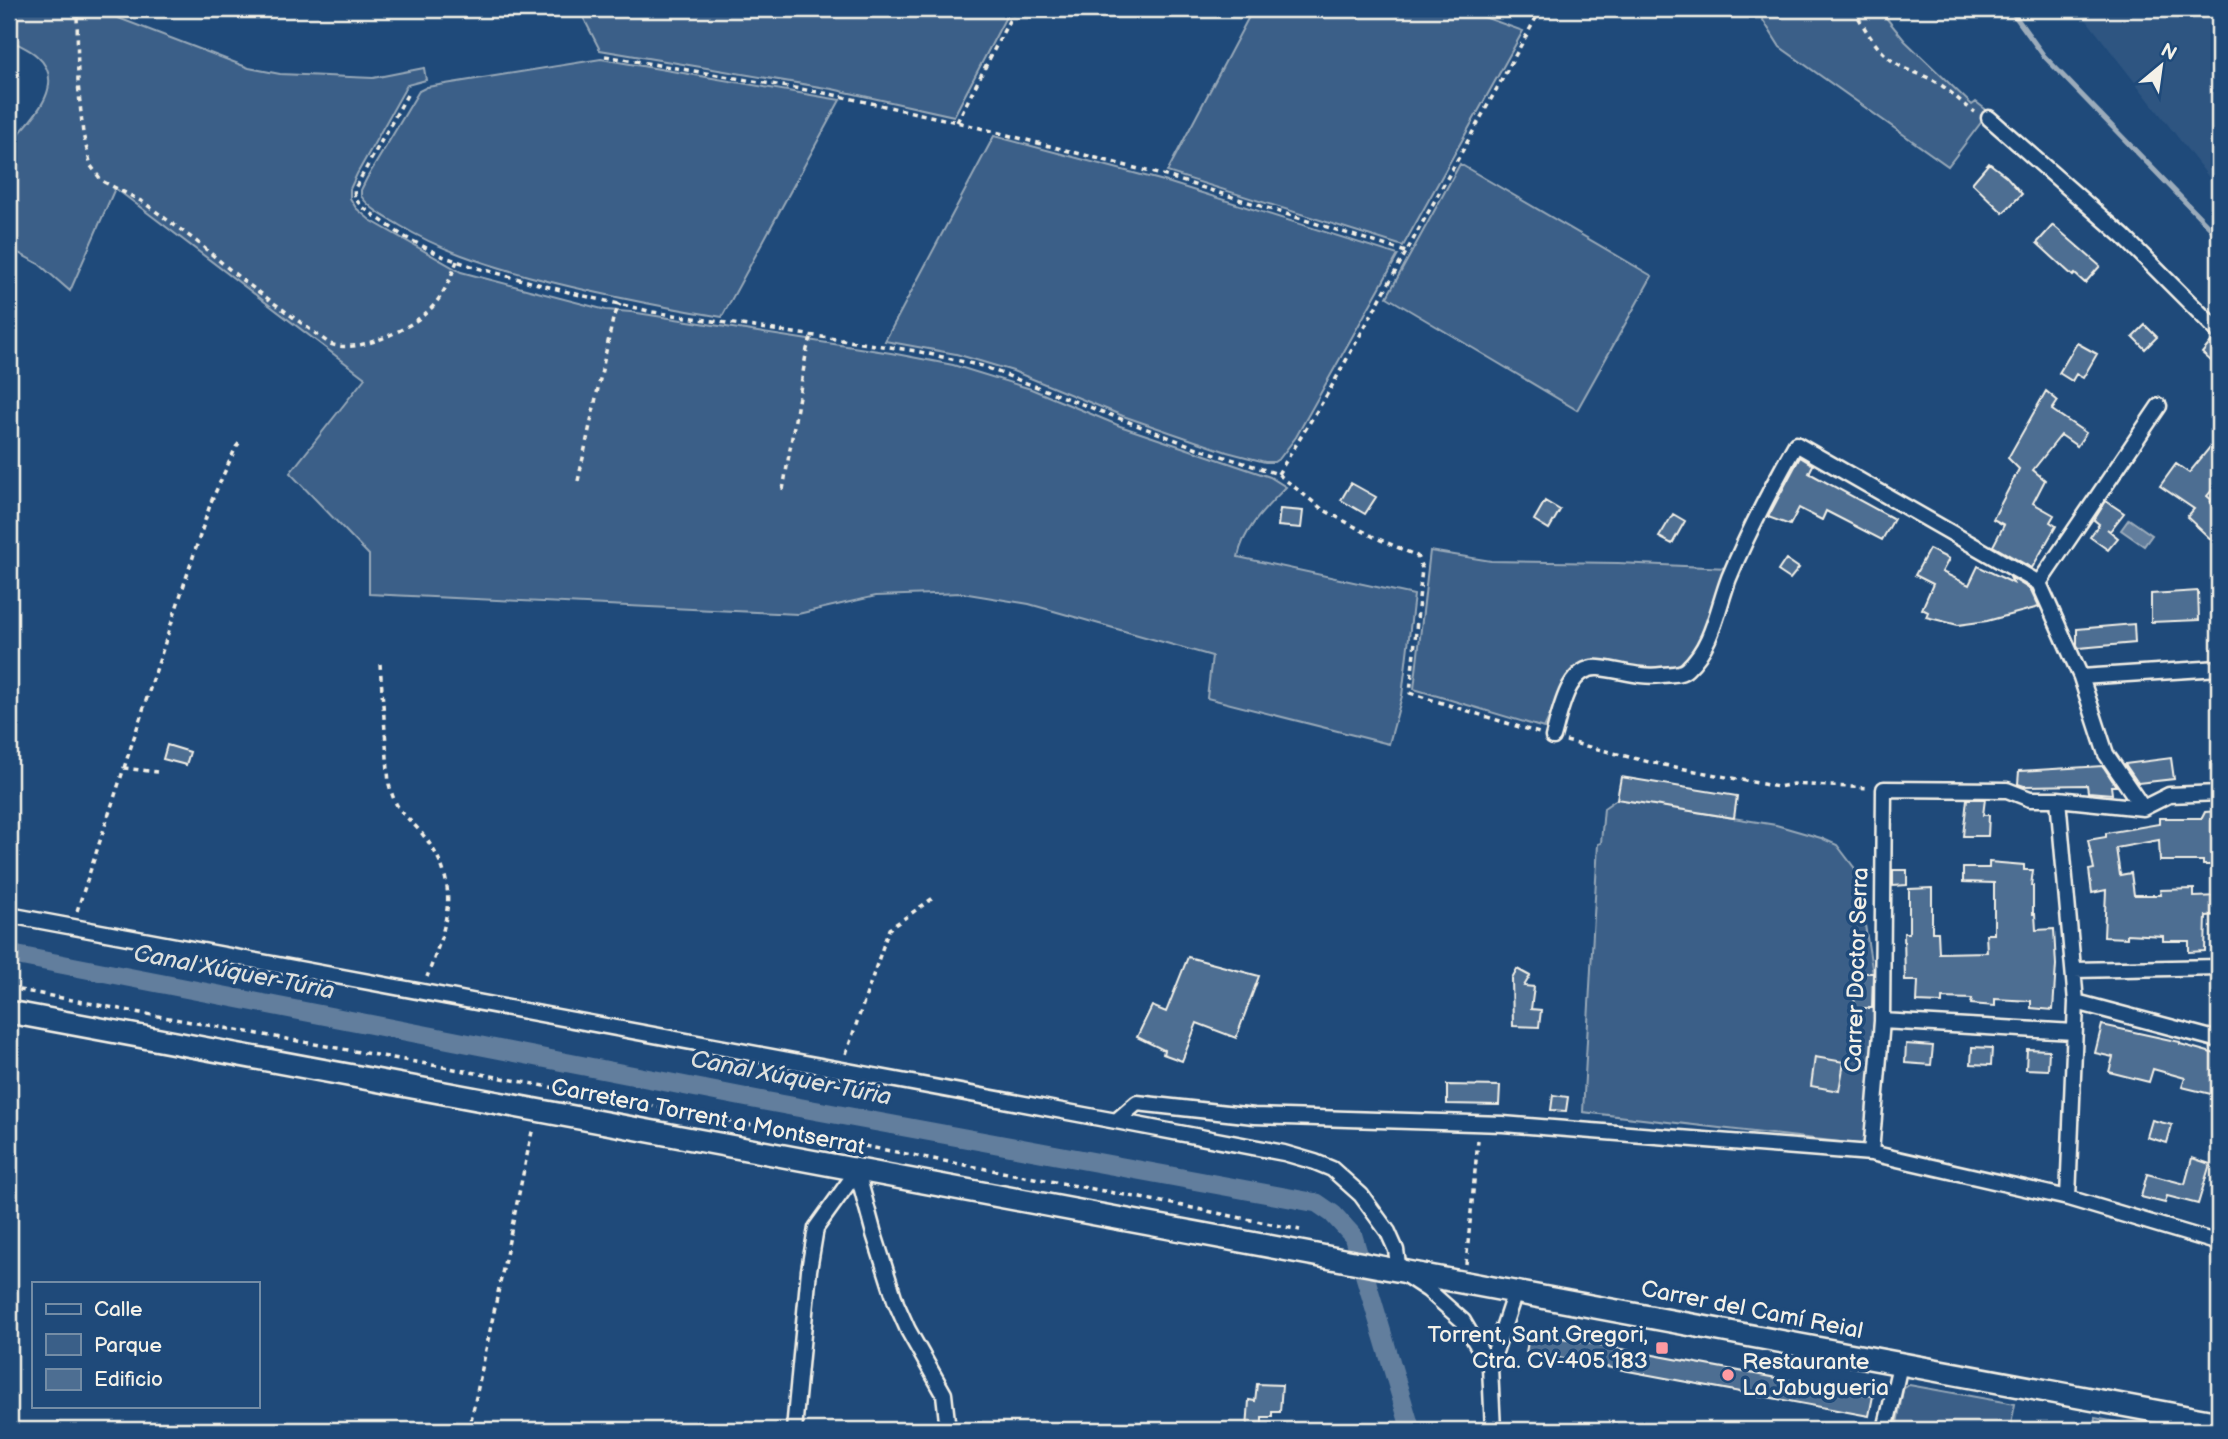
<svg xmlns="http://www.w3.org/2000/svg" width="2228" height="1439" font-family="'Balsamiq Sans',sans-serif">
<rect width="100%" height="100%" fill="#1f4a7a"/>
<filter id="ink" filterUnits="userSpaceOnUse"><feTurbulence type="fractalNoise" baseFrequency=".0143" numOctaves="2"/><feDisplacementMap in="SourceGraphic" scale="14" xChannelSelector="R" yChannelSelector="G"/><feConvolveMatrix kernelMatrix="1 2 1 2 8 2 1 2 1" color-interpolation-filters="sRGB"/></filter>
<g filter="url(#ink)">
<path fill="#2d5581" d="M 2078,9 L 2219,9 L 2219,188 L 2211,180 Z"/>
<path fill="#3a5f88" stroke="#97a8b8" stroke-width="2" d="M 9,9 L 95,9 L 249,68 L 280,74 L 373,78 L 424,68 L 426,80 L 407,85 L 357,174 L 350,189 L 350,198 L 356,208 L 370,220 L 461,272 L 606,310 L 631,312 L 891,353 L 953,365 L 1031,389 L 1120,426 L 1270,477 L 1286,487 C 1267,507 1243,529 1238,557 L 1414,595 L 1402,696 L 1389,744 L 1207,698 L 1212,656 L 1029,604 L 962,593 L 876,596 L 798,614 L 369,594 L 369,555 L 290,473 L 365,378 L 115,188 L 70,291 L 39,264 L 9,248 L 9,145 C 28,123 70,85 37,56 C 30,49 18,45 9,39 Z
M 579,9 L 1010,9 L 954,116 L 832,89 L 600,50 Z
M 1253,9 L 1462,9 L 1523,31 L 1403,246 L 1167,172 Z
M 1756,9 L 1879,9 L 1905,41 L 1972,105 L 1976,102 L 1989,112 L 1948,166 L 1780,47 Z
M 601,59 L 840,100 L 722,317 C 657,306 592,293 528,276 C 482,263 440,250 399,225 C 385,217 371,210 361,196 L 361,190 L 367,178 L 419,91 L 427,87 Z
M 994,136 L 1164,181 L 1398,255 L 1296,437 L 1280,458 L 1274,462 L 1265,462 L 1227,452 L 1123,416 L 1013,371 L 956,354 L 885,341 Z
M 1460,164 L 1652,276 L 1577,410 L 1387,297 Z
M 1430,551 L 1491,561 L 1618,563 L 1727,568 C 1718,598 1705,662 1670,669 L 1586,663 C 1567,671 1553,710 1544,728 L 1414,689 Z
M 1617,799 L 1776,825 L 1821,838 L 1837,845 L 1856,870 L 1874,980 L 1873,993 L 1879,1019 L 1866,1145 L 1583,1112 L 1598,844 L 1601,843 L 1604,808 Z
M 1909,1385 L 2015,1404 L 2010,1430 L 1896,1430 L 1903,1389 Z
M 2095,1418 L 2137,1426 L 2136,1430 L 2093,1430 Z"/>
<path fill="#627e9d" stroke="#9cacbb" stroke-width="2" d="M 2129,519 L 2152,535 L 2144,546 L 2121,530 Z"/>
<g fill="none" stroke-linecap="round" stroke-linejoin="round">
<path stroke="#9cacbb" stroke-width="5" d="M 2010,9 L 2044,56 L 2219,237"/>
<path stroke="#627e9d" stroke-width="19" d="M 9,954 L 764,1101 L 1317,1203 L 1333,1214 L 1353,1236 L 1411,1430"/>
</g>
<path fill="#4d6e92" stroke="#f4f1e8" stroke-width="2" d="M 1989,163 L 2006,176 L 2022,194 L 2003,213 L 1972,183 Z
M 2053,225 L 2100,266 L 2085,283 L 2075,274 L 2073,276 L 2037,243 Z
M 2145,325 L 2157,337 L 2145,349 L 2133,337 Z
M 2211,342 L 2219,349 L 2219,368 L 2202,353 Z
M 2077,343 L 2097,354 L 2083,378 L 2076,374 L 2072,381 L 2059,373 Z
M 2046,391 L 2058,401 L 2052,410 L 2086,433 L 2077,446 L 2061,435 L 2033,470 L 2045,480 L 2033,503 L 2054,515 L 2050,522 L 2056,526 L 2032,568 L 1993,546 L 2004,525 L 1993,519 L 2019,469 L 2008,458 Z
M 2219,436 L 2219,482 L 2207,496 L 2212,500 L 2210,503 L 2219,512 L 2219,547 L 2187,517 L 2194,509 L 2160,486 L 2176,464 L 2189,473 Z
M 1800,457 L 1813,465 L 1809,473 L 1894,519 L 1882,540 L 1826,511 L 1822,520 L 1799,508 L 1790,525 L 1768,517 Z
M 1351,483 L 1376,497 L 1365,514 L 1341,500 Z
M 1545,501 L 1560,510 L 1549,529 L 1534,520 Z
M 2106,501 L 2124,513 L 2110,531 L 2107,529 L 2118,538 L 2108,550 L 2090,537 L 2099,524 L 2094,520 Z
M 1280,509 L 1303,511 L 1301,528 L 1278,526 Z
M 1673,514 L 1685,521 L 1672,544 L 1659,537 Z
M 1929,549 L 1949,559 L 1942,572 L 1969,585 L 1978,566 L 2013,583 L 2010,577 L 2031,590 L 2039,607 L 1987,621 L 1958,625 L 1926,617 L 1928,612 L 1922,609 L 1933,584 L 1915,575 Z
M 1786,559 L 1799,568 L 1790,579 L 1778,571 Z
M 2198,591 L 2199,620 L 2151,622 L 2151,594 Z
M 2134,624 L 2135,643 L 2079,648 L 2077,645 L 2077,629 Z
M 167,745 L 190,752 L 186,765 L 163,759 Z
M 2171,758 L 2174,779 L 2138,783 L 2125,764 Z
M 2103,766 L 2116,786 L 2111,786 L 2112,794 L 2088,792 L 2087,785 L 2024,786 L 2018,784 L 2019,771 Z
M 1621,777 L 1737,796 L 1734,818 L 1617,799 Z
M 1967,799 L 1985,799 L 1983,815 L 1989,815 L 1988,836 L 1963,836 Z
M 2219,811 L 2219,865 L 2203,865 L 2203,861 L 2160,861 L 2159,840 L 2116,848 L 2120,875 L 2131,873 L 2134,895 L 2161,895 L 2160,890 L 2194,889 L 2194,897 L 2219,896 L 2219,915 L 2206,916 L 2205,951 L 2189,952 L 2189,941 L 2163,941 L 2163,936 L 2127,934 L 2127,938 L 2104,937 L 2106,890 L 2092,893 L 2089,870 L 2094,869 L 2088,840 L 2106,837 L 2106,833 L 2159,824 L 2159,818 L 2202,818 L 2205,812 Z
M 1989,862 L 2024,865 L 2024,870 L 2033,870 L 2031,886 L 2033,886 L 2033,914 L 2035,914 L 2036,930 L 2054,929 L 2056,965 L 2053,1010 L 2031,1008 L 2031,1001 L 1995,999 L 1995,1006 L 1971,1004 L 1972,999 L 1942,998 L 1942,1003 L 1917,1002 L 1918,981 L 1905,981 L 1904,933 L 1909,933 L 1909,889 L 1932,888 L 1932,932 L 1938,932 L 1939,953 L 1987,952 L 1986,934 L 1994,934 L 1994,883 L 1963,882 L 1963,868 L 1989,868 Z
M 1893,870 L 1907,870 L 1907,885 L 1893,886 Z
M 1188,957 L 1259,976 L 1236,1038 L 1197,1023 L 1182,1061 L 1163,1054 L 1164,1050 L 1137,1037 L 1152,1006 L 1166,1012 Z
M 1517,969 L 1530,976 L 1524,986 L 1534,987 L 1531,1009 L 1541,1010 L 1539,1027 L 1513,1026 L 1512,978 Z
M 1856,973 L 1873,973 L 1872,1008 L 1854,1008 Z
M 2102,1025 L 2180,1042 L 2180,1044 L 2219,1055 L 2216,1072 L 2219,1073 L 2219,1096 L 2182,1087 L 2185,1078 L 2153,1069 L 2149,1082 L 2109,1072 L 2113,1057 L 2095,1053 Z
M 1906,1044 L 1933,1046 L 1931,1065 L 1905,1063 Z
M 1972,1047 L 1992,1048 L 1991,1065 L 1971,1064 Z
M 2027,1049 L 2049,1050 L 2048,1070 L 2026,1069 Z
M 1815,1057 L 1844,1062 L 1839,1091 L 1811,1086 Z
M 1447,1085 L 1500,1086 L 1499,1105 L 1447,1104 Z
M 1553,1095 L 1568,1097 L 1566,1111 L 1551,1110 Z
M 2152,1120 L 2172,1125 L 2167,1143 L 2147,1137 Z
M 2192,1158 L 2210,1164 L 2198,1204 L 2167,1196 L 2165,1203 L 2141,1197 L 2147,1174 L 2185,1184 Z
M 1530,1332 L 1873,1396 L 1869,1416 L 1526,1352 Z
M 1257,1384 L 1282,1385 L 1280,1412 L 1272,1412 L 1272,1417 L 1262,1417 L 1262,1430 L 1247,1430 L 1249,1400 L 1255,1401 Z"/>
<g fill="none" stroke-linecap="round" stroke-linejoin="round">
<defs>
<path id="street" d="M 1989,118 L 2123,236 L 2219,332
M 2039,583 L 2159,406
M 2081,677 L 2219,668
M 1553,737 C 1560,714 1567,665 1599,668 C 1621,670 1639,678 1662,675 C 1671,674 1681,675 1687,669 C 1713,645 1717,610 1729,578 C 1748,532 1771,488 1796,444 L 2039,583 L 2081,677 L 2106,754 L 2143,808
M 2058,799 L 2076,1002 L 2068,1198
M 9,915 L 1116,1121 L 1284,1153 L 1315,1162 L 1332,1169 L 1361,1195 L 1388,1232 L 1396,1250 L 1399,1271 L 1428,1290 L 1463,1321 L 1490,1367
M 2074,970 L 2219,967
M 2076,1002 L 2219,1040
M 1882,1021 L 2074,1032
M 1116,1121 L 1137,1103 L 1254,1116 L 1503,1124 L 1871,1153 L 2068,1198 L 2219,1243
M 1871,1153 L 1882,1021 L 1884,789 L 2007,790 L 2030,799 L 2058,799 L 2143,808 L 2169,795 L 2219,793
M 857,1171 L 874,1234 L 896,1303 L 908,1330 L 944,1394 L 948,1430
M 794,1430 L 809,1270 L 816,1228 L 857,1171
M 1493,1430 L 1490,1367 L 1515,1292
M 1885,1430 L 1900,1365"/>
<path id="secondary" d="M 9,1012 L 2219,1423"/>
</defs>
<use href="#street" stroke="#f4f1e8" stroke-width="19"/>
<use href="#secondary" stroke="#f4f1e8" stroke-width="26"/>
<path stroke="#f4f1e8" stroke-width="3.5" stroke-dasharray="5 5" stroke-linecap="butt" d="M 74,9 L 77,11 L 78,83 L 83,134 L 91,166 L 102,181 L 143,202 L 196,241 L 241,279 L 330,344 C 358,355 416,327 434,305 C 445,292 451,277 457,261
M 1854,9 C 1866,32 1881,58 1906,69 C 1918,74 1930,77 1941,85 C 1953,93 1962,104 1975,112
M 2204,9 L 2219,26
M 605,56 L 830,94 L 957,122 L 1166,176 L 1406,252
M 407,95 L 354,190 L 355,198 L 361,206 L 403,236 L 442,256 L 474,267 L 572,293 L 653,312 L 916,351 L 982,366 L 1197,448 L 1278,474 L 1322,509 L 1374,537 L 1417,556 L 1422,568 L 1410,693 L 1539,733
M 957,122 L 1015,9
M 1278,474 L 1328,393 L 1541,9
M 578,481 L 613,319 L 620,304
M 783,490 L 807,349 L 812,336
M 380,664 L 389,784 C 396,810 401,811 418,829 C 463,880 449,920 427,977
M 1566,741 L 1649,762 L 1778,787 L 1793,784 L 1868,788
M 124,768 L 211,502 L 236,447 L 241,441
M 77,911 L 124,768 L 157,772
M 9,988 L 141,1013 L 449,1068 L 1178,1205 L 1300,1230
M 846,1054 L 889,929 L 933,898
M 1466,1264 L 1478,1140
M 469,1430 L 533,1127"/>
<use href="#street" stroke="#1f4a7a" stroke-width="14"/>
<use href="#secondary" stroke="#1f4a7a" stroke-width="21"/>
</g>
</g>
<g fill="#ff9aa2" stroke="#1f4a7a" stroke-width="2.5">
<rect x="1655" y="1341" width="14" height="14" rx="3.5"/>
<circle cx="1728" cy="1375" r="7"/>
</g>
<g text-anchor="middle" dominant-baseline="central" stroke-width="7" stroke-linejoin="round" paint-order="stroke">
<g font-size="23" fill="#f4f1e8" stroke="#1f4a7a">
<text transform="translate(1857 970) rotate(-88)">Carrer Doctor Serra</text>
<text transform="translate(708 1117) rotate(11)">Carretera Torrent a Montserrat</text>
<text transform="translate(1752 1310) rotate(11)">Carrer del Camí Reial</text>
</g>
<g font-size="23" fill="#f4f1e8" stroke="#1f4a7a" text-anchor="end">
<text x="1648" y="1335">Torrent, Sant Gregori,<tspan x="1648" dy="26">Ctra. CV-405 183</tspan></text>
<text x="1742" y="1362" text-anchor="start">Restaurante<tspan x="1742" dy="26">La Jabugueria</tspan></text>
</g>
<g font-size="24" font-style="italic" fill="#dee0dd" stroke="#1f4a7a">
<text transform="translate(234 972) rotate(11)">Canal Xúquer-Túria</text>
<text transform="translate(791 1078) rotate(11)">Canal Xúquer-Túria</text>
</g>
</g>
<rect width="2228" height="1439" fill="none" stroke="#1f4a7a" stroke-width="35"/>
<rect x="18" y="18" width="2193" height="1404" fill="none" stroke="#f4f1e8" stroke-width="2.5" filter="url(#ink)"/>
<rect x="32" y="1282" width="228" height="126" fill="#1f4a7a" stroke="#748da6" stroke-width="2"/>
<rect x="46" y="1304" width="35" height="10" fill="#1f4a7a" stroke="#748da6" stroke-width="2"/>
<text x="94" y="1316" font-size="21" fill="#f4f1e8">Calle</text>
<rect x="46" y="1334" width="35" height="21" fill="#3a5f88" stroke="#748da6" stroke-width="2"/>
<text x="94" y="1352" font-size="21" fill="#f4f1e8">Parque</text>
<rect x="46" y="1369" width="35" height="21" fill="#4d6e92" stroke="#748da6" stroke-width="2"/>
<text x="94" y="1386" font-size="21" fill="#f4f1e8">Edificio</text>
<g transform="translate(2161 66) rotate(29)" stroke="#1f4a7a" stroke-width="5" paint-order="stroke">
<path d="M0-5L12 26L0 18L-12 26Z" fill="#f4f1e8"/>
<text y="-10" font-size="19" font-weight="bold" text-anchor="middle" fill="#f4f1e8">N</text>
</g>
</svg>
